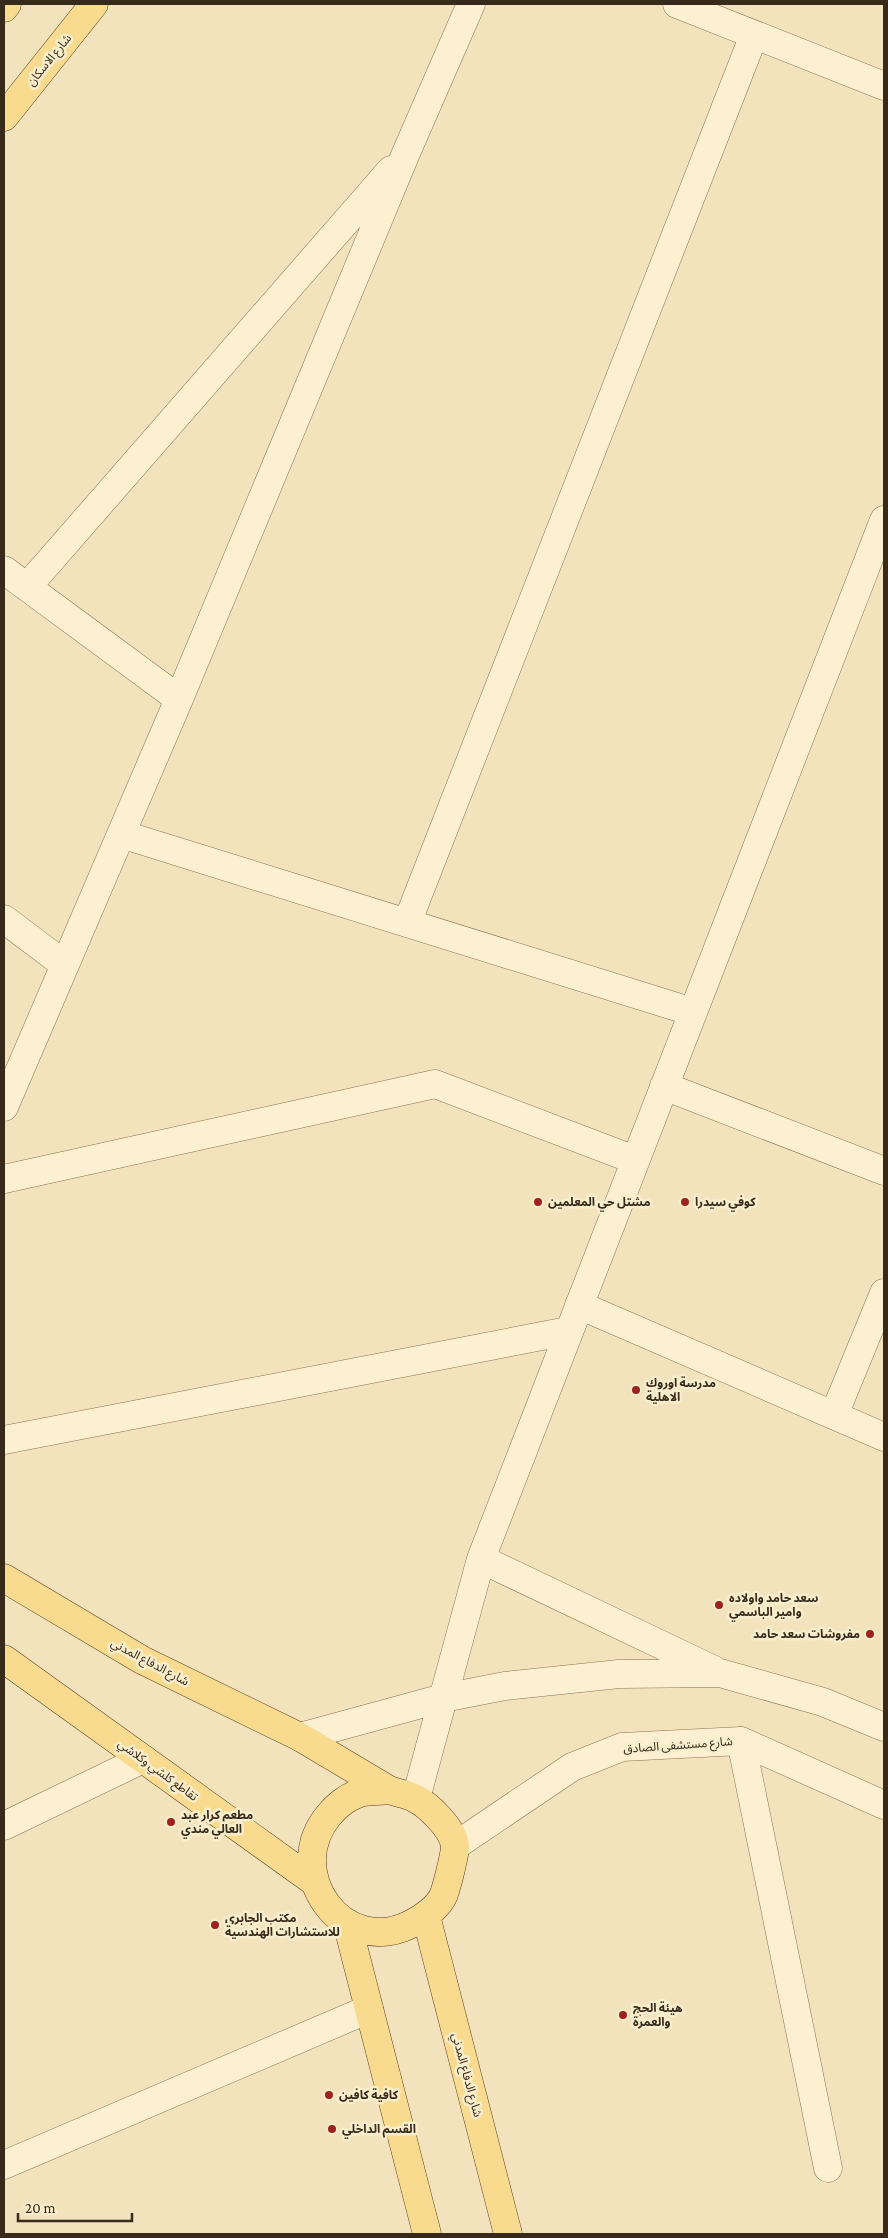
<svg xmlns="http://www.w3.org/2000/svg" width="888" height="2238" font-family="'Crimson Pro','Noto Sans Arabic',serif">
<rect width="100%" height="100%" fill="#f2e3bc"/>
<g fill="none" stroke-linecap="round" stroke-linejoin="round">
<defs>
<path id="minor" d="M 677,4 L 884,86
M 4,570 L 179,699
M 27,587 L 391,170
M 121,834 L 693,1012
M 4,919 L 65,965
M 407,923 L 754,35
M 664,1086 L 884,1171
M 4,1107 L 179,699 L 406,153 L 471,4
M 4,1179 L 435,1084 L 635,1160
M 579,1305 L 884,1437
M 834,1415 L 884,1293
M 4,1440 L 568,1331
M 481,1559 L 714,1670
M 300,1737 L 443,1698 L 505,1686 L 619,1674 L 720,1673 L 823,1702 L 884,1727
M 741,1741 L 828,2168
M 416,1798 L 481,1559 L 884,520
M 4,1826 L 143,1759
M 455,1846 L 572,1767 L 622,1747 L 741,1741 L 884,1805
M 4,2165 L 369,2009"/>
<path id="major" d="M 4,8 L 7,4
M 4,117 L 94,4
M 4,1578 L 142,1660 L 300,1737 L 389,1790
M 4,1659 L 313,1881
M 389,1790 C 397,1793 407,1794 414,1798 C 429,1805 453,1829 455,1846 C 455,1855 447,1885 444,1894 C 439,1907 423,1918 411,1924 C 343,1959 281,1872 329,1815 C 337,1805 350,1795 363,1792 C 371,1791 381,1791 389,1790 Z
M 426,1916 L 508,2234
M 347,1923 L 427,2234"/>
</defs>
<use href="#minor" stroke="#8a7354" stroke-width="29"/>
<use href="#major" stroke="#574029" stroke-width="29"/>
<use href="#minor" stroke="#fcf0d0" stroke-width="28"/>
<use href="#major" stroke="#f9db8f" stroke-width="28"/>
</g>
<g fill="#9f211f" stroke="#f8edcc" stroke-width="2">
<circle cx="538" cy="1202" r="5"/>
<circle cx="685" cy="1202" r="5"/>
<circle cx="636" cy="1390" r="5"/>
<circle cx="719" cy="1605" r="5"/>
<circle cx="870" cy="1634" r="5"/>
<circle cx="171" cy="1822" r="5"/>
<circle cx="215" cy="1925" r="5"/>
<circle cx="623" cy="2015" r="5"/>
<circle cx="329" cy="2095" r="5"/>
<circle cx="332" cy="2129" r="5"/>
</g>
<g text-anchor="middle" dominant-baseline="central" stroke-width="5" stroke-linejoin="round" paint-order="stroke">
<g font-size="12" fill="#382a1a" stroke="#f8edcc">
<text transform="translate(49 60) rotate(-51)">شارع الاسكان</text>
<text transform="translate(150 1662) rotate(28)">شارع الدفاع المدني</text>
<text transform="translate(678 1745) rotate(-4)">شارع مستشفى الصادق</text>
<text transform="translate(158 1770) rotate(36)">تقاطع كلشي وكلاشي</text>
<text transform="translate(467 2075) rotate(75)">شارع الدفاع المدني</text>
</g>
<g font-size="12" font-weight="bold" fill="#382a1a" stroke="#f8edcc" text-anchor="start">
<text x="548" y="1202">مشتل حي المعلمين</text>
<text x="695" y="1202">كوفي سيدرا</text>
<text x="646" y="1383">مدرسة اوروك<tspan x="646" dy="14">الاهلية</tspan></text>
<text x="729" y="1598">سعد حامد واولاده<tspan x="729" dy="14">وامير الباسمي</tspan></text>
<text x="860" y="1634" text-anchor="end">مفروشات سعد حامد</text>
<text x="181" y="1815">مطعم كرار عبد<tspan x="181" dy="14">العالي مندي</tspan></text>
<text x="225" y="1918">مكتب الجابري<tspan x="225" dy="14">للاستشارات الهندسية</tspan></text>
<text x="633" y="2008">هيئة الحج<tspan x="633" dy="14">والعمرة</tspan></text>
<text x="339" y="2095">كافية كافين</text>
<text x="342" y="2129">القسم الداخلي</text>
</g>
</g>
<rect width="888" height="2238" fill="none" stroke="#382a1a" stroke-width="10"/>
<path d="M18 2213v8h114v-8" fill="none" stroke="#382a1a" stroke-width="2.5"/>
<text x="25" y="2213" font-size="15" fill="#382a1a" stroke="#f8edcc" stroke-width="4" paint-order="stroke">20 m</text>
</svg>
